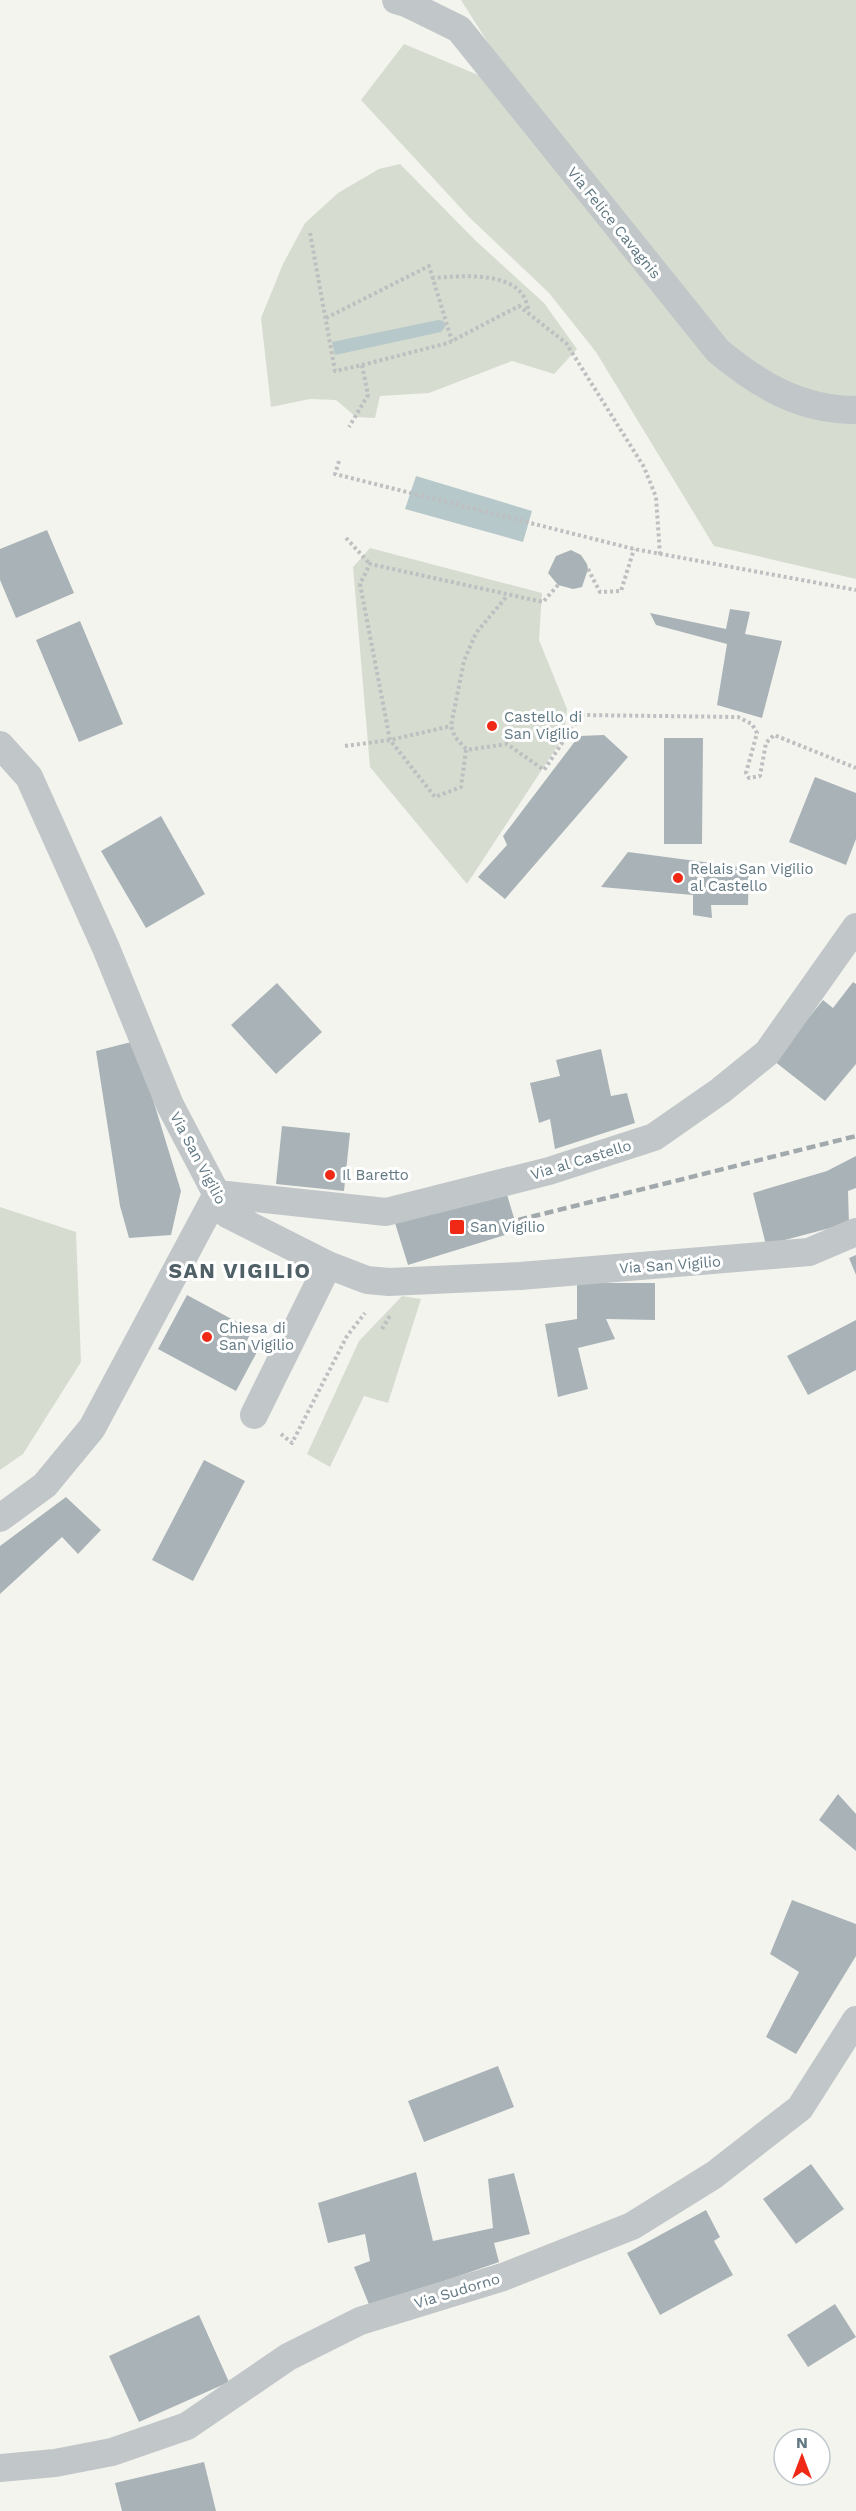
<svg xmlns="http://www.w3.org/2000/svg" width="856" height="2511" font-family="'Work Sans',sans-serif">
<rect width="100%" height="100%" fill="#f4f4ef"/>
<path fill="#d6dcd0" d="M 461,0 L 856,0 L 856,579 L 714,546 L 596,352 L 549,293 L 469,217 L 361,100 L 404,44 L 519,92 Z
M 400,164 L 476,241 L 544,303 L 577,349 L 554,374 L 512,361 L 429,393 L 380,396 L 375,418 L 356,417 L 336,400 L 310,399 L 271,407 L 261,318 L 283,264 L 305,223 L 338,193 L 379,169 Z
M 370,548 L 542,593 L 539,640 L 567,709 L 564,736 L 467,884 L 370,767 L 353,567 Z
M 0,1207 L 76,1232 L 81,1362 L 23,1454 L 0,1470 Z
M 402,1296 L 421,1299 L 388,1403 L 364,1396 L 330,1467 L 307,1454 L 359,1341 Z"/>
<path fill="#b7c8ca" d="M 438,320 L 444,321 L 445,327 L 441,332 L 335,355 L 332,342 Z
M 416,476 L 532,511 L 523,542 L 405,509 Z"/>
<path fill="#a9b3b7" d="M 47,530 L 74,593 L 16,618 L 0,580 L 0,549 Z
M 571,550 L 581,555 L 587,564 L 588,569 L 582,587 L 573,589 L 558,585 L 548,573 L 556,556 Z
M 730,609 L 750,612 L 745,634 L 782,641 L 762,718 L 717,705 L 727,644 L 656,625 L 650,613 L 726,629 Z
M 80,621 L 123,724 L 79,742 L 36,640 Z
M 604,735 L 628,757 L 505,899 L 478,877 L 507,845 L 503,836 L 579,736 Z
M 664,738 L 703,738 L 702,844 L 664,844 Z
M 815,777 L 856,793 L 856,839 L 846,865 L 789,842 Z
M 161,816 L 205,894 L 146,928 L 101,851 Z
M 628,852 L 749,868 L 748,905 L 711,905 L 712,918 L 693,915 L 693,895 L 601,887 Z
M 853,982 L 856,984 L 856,1064 L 825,1101 L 774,1061 L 823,1000 L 833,1008 Z
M 277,983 L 322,1032 L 276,1074 L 231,1025 Z
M 135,1041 L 181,1191 L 171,1235 L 129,1238 L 120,1206 L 96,1051 Z
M 601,1049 L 611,1096 L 627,1093 L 635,1123 L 555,1149 L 550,1119 L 539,1123 L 530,1083 L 560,1076 L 556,1060 Z
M 282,1126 L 350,1133 L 344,1191 L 276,1184 Z
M 856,1156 L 856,1188 L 848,1191 L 849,1223 L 766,1245 L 753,1193 L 827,1171 Z
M 505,1188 L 518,1231 L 408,1265 L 395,1223 Z
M 856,1255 L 856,1275 L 849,1258 Z
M 577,1283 L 655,1283 L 655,1320 L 606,1319 L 615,1339 L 578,1348 L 588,1389 L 558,1397 L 545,1324 L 577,1319 Z
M 187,1295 L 252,1330 L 246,1343 L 258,1350 L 236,1391 L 158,1349 Z
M 856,1320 L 856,1370 L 808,1395 L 787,1356 Z
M 204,1460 L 245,1481 L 193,1581 L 152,1560 Z
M 66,1497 L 101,1530 L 78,1554 L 62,1537 L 0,1594 L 0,1546 Z
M 838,1794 L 856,1814 L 856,1851 L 819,1820 Z
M 792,1900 L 856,1924 L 856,1956 L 796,2054 L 766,2037 L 799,1972 L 770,1954 Z
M 498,2066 L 514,2107 L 424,2142 L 408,2101 Z
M 811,2164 L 844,2209 L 796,2244 L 763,2199 Z
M 416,2172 L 433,2241 L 493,2228 L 488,2179 L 514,2173 L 530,2234 L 494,2243 L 499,2262 L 370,2307 L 354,2267 L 370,2261 L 365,2234 L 328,2243 L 318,2203 Z
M 706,2210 L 720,2237 L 714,2241 L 733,2275 L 660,2315 L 627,2253 Z
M 835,2304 L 856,2337 L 808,2367 L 787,2335 Z
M 199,2315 L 229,2382 L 139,2422 L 109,2356 Z
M 204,2462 L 216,2511 L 122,2511 L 115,2483 Z"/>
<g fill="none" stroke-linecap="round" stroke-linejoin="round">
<path stroke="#bdbfc1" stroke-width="4" stroke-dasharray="3 3" stroke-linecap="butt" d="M 310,233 L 335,371 L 362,365 L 368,395 L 349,427
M 432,278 C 462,276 525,269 528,311
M 326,318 L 429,266 L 452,341
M 362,365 L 448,343 L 519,306 L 566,343 L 644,467 L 656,497 L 660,555
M 339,461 L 335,474 L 634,549 L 856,590
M 346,538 L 370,564
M 588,569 L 600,592 L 621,591 L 634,549
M 558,585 L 543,602 L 370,564 L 360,584 L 390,740 L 435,797 L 461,787 L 466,750 L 507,744 L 544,770 L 581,715 L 738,717 L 752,724 L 757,733 L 746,773 L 749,778 L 760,776 L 766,743 L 774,735 L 856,768
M 345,746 L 390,740 L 451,726
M 466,749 L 455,737 L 451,726 L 464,661 L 476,633 L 507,596
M 382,1329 L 391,1314
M 281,1434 L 292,1443 L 347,1336 L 365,1313"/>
<path stroke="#c1c6c8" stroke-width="28" d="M 396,0 L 406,3 L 459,29 L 718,351 C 759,385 800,410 856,410
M 0,745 L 29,777 L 106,948 L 170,1105 L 227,1214 L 328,1265 L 367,1280 L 389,1282 L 520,1276 L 809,1252 L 856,1232
M 217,1194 L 386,1212 L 549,1171 L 654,1137 L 720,1091 L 767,1053 L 856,927
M 254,1415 L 328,1265
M 0,1518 L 45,1485 L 92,1428 L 217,1194
M 0,2468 L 55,2463 L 112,2452 L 187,2426 L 288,2357 L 360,2321 L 503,2277 L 632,2226 L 714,2175 L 800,2108 L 856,2020"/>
<path stroke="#a1a9ad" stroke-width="4.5" stroke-dasharray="9 4.5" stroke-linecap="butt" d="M 466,1233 L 856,1136"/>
</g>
<g fill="#ef2915" stroke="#fff" stroke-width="2">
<circle cx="492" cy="726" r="6"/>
<circle cx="678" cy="878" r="6"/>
<circle cx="330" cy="1175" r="6"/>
<rect x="449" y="1219" width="16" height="16" rx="3"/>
<circle cx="207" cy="1337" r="6"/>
</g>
<g text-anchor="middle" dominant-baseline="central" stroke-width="6" stroke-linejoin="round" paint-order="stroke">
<g font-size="15" fill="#617883" stroke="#fff">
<text transform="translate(614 223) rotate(51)">Via Felice Cavagnis</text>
<text transform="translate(198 1158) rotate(62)">Via San Vigilio</text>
<text transform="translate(581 1160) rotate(-17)">Via al Castello</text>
<text transform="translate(670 1265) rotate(-4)">Via San Vigilio</text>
<text transform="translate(457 2291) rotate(-17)">Via Sudorno</text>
</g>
<g font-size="15" fill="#617883" stroke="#fff" text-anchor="start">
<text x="504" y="717">Castello di<tspan x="504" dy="17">San Vigilio</tspan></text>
<text x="690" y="869">Relais San Vigilio<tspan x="690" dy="17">al Castello</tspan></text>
<text x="342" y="1175">Il Baretto</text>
<text x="470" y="1227">San Vigilio</text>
<text x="219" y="1328">Chiesa di<tspan x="219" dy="17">San Vigilio</tspan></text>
</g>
<g font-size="21" font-weight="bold" letter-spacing="1.5" fill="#4f6067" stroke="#fff">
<text x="240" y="1270">SAN VIGILIO</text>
</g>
</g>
<g transform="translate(802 2457)"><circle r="28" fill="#ffffff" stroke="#c0c9cd" stroke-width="1.5"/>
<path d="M0-4.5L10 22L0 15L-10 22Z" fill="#ef2915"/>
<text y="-9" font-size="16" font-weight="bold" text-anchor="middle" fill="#617883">N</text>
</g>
</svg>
